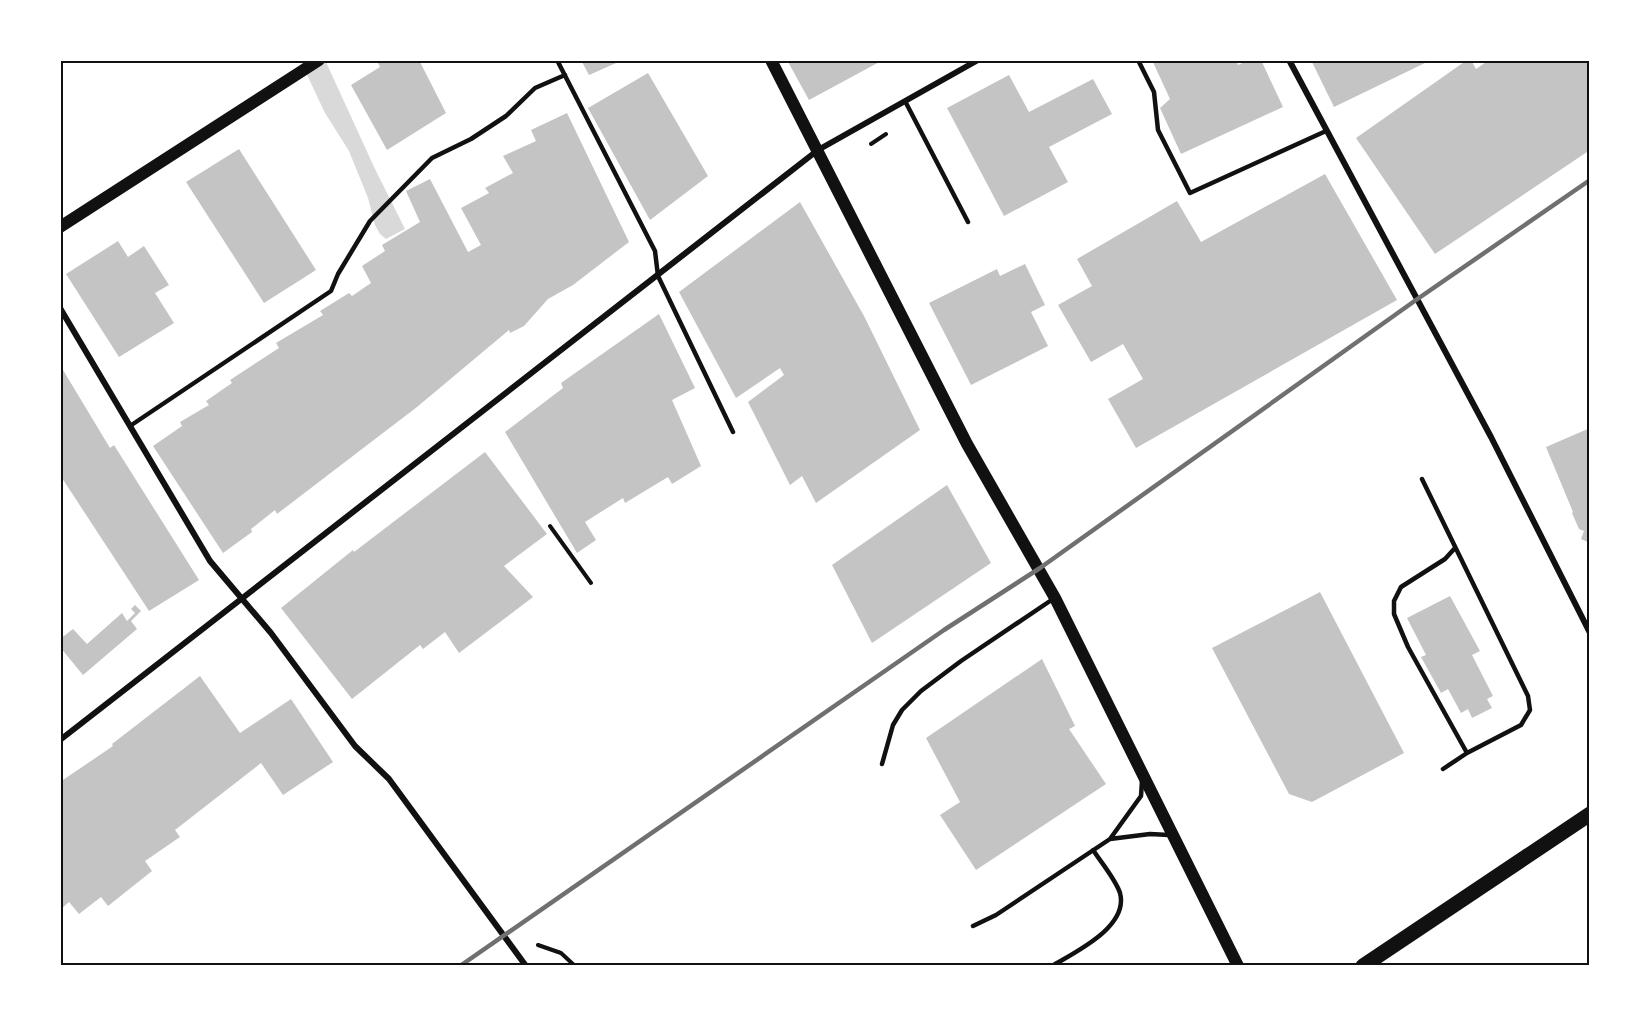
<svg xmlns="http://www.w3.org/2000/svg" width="1650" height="1026" font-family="'Open Sans',sans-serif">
<rect width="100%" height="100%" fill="#fff"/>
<path fill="#d9d9d9" d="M 300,60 L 325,60 L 375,169 L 405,229 L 386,239 L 380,234 L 375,225 L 368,198 L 349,151 L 325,113 Z"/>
<path fill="#c4c4c4" d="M 384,60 L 419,60 L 446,113 L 387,150 L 351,85 L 380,67 L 378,63 Z
M 581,60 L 623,60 L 589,75 Z
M 787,60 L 883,60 L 809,100 Z
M 1152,60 L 1236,60 L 1238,65 L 1249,60 L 1261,60 L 1283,107 L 1181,154 L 1160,108 L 1170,99 Z
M 1311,60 L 1423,60 L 1425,63 L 1334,107 Z
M 1467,60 L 1471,60 L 1476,69 L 1489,60 L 1590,60 L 1590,150 L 1435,254 L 1356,138 Z
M 648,73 L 708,176 L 650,220 L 588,108 Z
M 1009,75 L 1029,112 L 1093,79 L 1112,114 L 1049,147 L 1068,182 L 1004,216 L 947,108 Z
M 567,113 L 629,242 L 573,285 L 548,299 L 524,326 L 510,333 L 509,330 L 417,407 L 277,514 L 275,510 L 251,529 L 252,532 L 223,553 L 153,446 L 182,426 L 180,422 L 209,405 L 206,401 L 232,383 L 230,380 L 279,348 L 276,343 L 323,315 L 320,311 L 349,293 L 352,296 L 371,283 L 362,266 L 385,251 L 382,245 L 420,222 L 406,191 L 430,179 L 468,252 L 481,245 L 461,208 L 489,193 L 485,188 L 513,173 L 503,156 L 536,141 L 531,130 Z
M 239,149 L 316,270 L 264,303 L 186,182 Z
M 1325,174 L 1397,300 L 1136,448 L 1108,399 L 1143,379 L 1123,344 L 1091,362 L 1058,305 L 1092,286 L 1077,259 L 1177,201 L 1201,242 Z
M 800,202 L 864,316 L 920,430 L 816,503 L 802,476 L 790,485 L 748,402 L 784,375 L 780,368 L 736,398 L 679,292 Z
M 118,241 L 128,257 L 144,246 L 169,285 L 155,293 L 174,323 L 119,357 L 66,274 Z
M 1025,264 L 1045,305 L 1031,312 L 1048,346 L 971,385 L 929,303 L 997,269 L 1000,276 Z
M 659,314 L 695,388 L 672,400 L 701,466 L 672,484 L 668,477 L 625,503 L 623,498 L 585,522 L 596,540 L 577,553 L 505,432 L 563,388 L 561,383 Z
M 60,365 L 110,448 L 114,445 L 199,580 L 149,611 L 60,475 Z
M 1590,428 L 1590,543 L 1581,539 L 1584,531 L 1579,529 L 1572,513 L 1573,512 L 1546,447 Z
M 485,452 L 547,534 L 504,566 L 533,597 L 459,653 L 445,632 L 423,649 L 420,645 L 352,699 L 281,608 L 353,550 L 354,552 Z
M 947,485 L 991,563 L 872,643 L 832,565 Z
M 1320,592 L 1404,753 L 1312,802 L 1289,794 L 1212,648 Z
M 1450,596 L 1480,651 L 1472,655 L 1493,696 L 1487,699 L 1492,708 L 1472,718 L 1468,709 L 1461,713 L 1448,689 L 1441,693 L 1421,657 L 1426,655 L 1407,618 Z
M 135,605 L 141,611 L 131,621 L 137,629 L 83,675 L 60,647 L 60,639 L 73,629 L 87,644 L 122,613 L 127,621 L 135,613 L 131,609 Z
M 1042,659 L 1075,726 L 1069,729 L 1106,784 L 976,870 L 940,815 L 960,802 L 926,738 Z
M 200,676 L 240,733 L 291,699 L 333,762 L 283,795 L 261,763 L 175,830 L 180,837 L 145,861 L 152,871 L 108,906 L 101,897 L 79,914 L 69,902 L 60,910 L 60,782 L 113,746 L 112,744 Z"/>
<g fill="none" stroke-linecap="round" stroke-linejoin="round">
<path stroke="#111" stroke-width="4" d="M 871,144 L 886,134
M 550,526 L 591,583
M 538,945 L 561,953 L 575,966"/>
<path stroke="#111" stroke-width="4.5" d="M 557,60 L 655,251 L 658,276 L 733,432
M 1138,60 L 1154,92 L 1158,130 L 1190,193 L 1326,131
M 905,101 L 968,222
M 130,426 L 331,291 L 338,274 L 370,221 L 432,158 L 471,139 L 506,116 L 535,88 L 565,75
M 1422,479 L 1528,696 L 1530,710 L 1521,725 L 1467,753 L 1443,769
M 1455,548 L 1445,559 L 1401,587 L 1394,601 L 1394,614 L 1408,647 L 1467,753
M 882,764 L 893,725 L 902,710 L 921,691 L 961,661 L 1053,599
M 1110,839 L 1150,834 L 1169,835
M 973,926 L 996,915 L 1110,839 L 1141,796 L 1142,781
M 1052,966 C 1075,952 1129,927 1120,893 C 1116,880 1101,862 1093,850"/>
<path stroke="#111" stroke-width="6" d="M 1289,60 L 1491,437 L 1590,633
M 60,308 L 210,561 L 271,633 L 355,746 L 389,779 L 526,966
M 60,740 L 818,150 L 978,60"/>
<path stroke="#111" stroke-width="12" d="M 771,60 L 967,444 L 1055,598 L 1238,966
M 60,227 L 319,60"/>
<path stroke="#111" stroke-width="15" d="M 1363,966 L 1590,814"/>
<path stroke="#707070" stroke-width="4.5" d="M 460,966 L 944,630 L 1040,568 L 1416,300 L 1590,180"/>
</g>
<rect width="1650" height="1026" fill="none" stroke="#ffffff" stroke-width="123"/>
<rect x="62" y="62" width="1526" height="902" fill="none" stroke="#111" stroke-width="2"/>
</svg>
